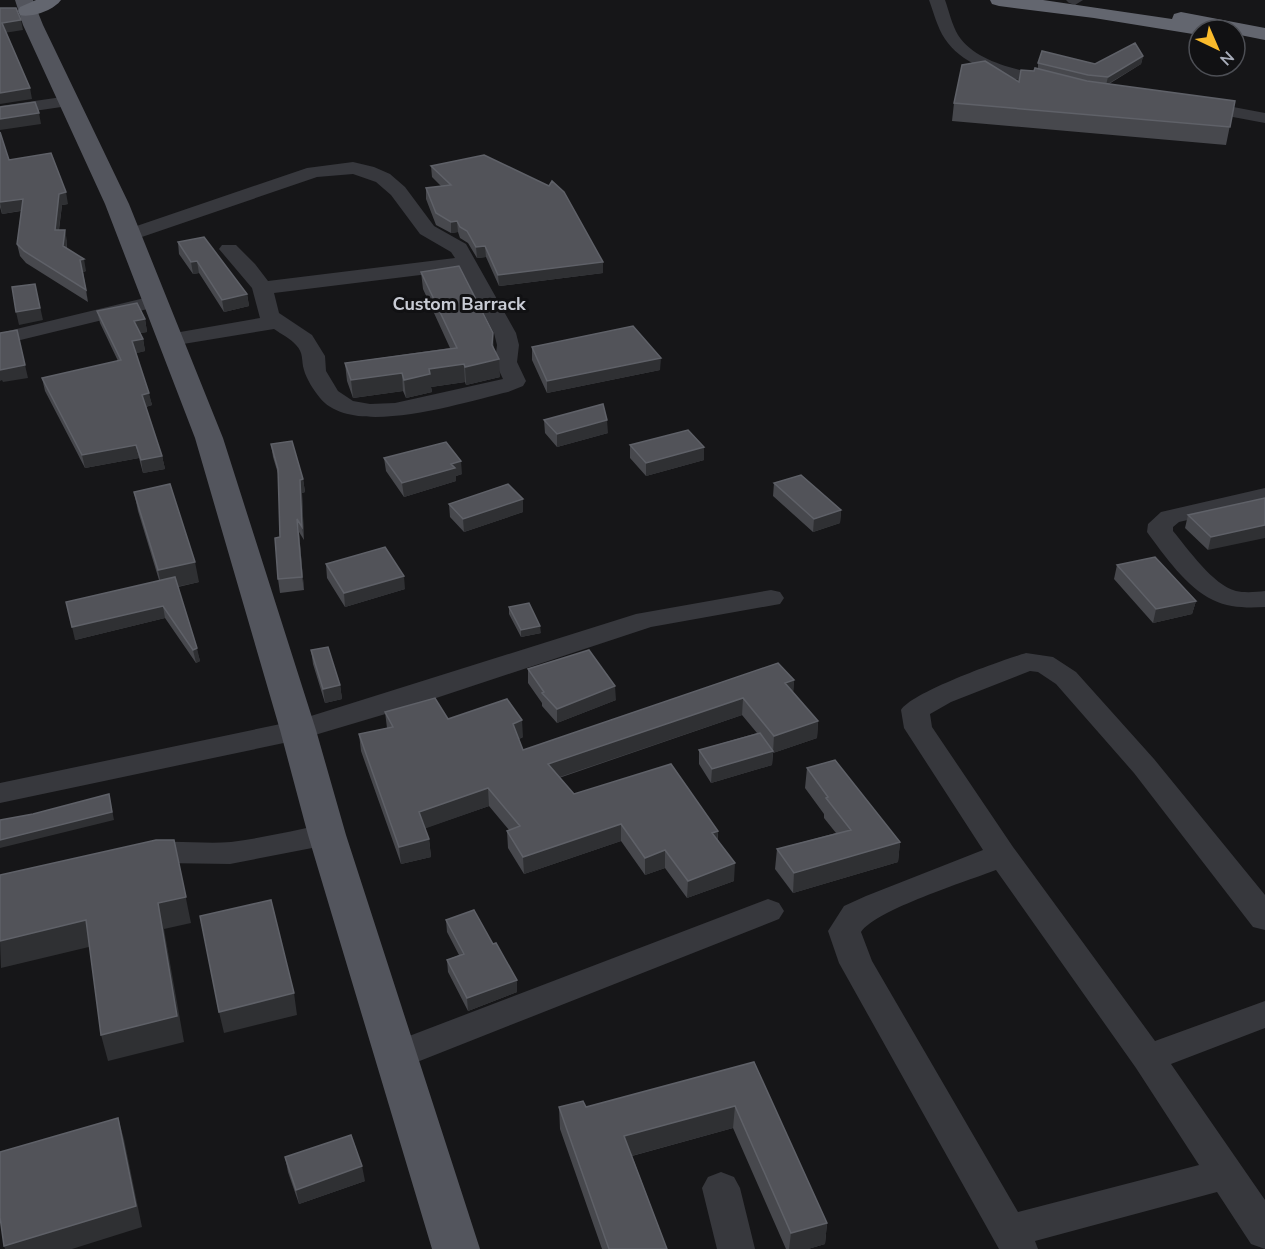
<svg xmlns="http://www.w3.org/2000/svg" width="1265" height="1249" font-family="'Nunito Sans',sans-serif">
<rect width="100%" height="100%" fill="#161618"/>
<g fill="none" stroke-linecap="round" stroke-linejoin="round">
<path fill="#37383d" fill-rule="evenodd" d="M 929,0 L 945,0 C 949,11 952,25 958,35 C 978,66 1028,71 1060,79 L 1062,83 L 1054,88 C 1018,79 968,73 945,39 C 937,27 934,13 929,0 Z
M 1066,0 L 1083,0 L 1075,5 L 1069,3 Z
M 69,96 L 75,97 L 78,101 L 75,105 L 0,116 L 0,106 Z
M 1196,100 L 1265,113 L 1265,123 L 1190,109 L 1187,105 L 1190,101 Z
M 353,162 L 374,167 L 390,174 L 405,187 L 434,226 L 466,244 L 516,333 L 519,345 L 517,362 L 526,381 L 523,386 L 508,392 C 464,402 353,439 320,398 C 314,391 306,378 304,370 C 301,360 304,353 296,345 C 290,338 281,334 274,329 L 171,346 L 163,345 L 160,340 L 163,335 L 260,318 L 252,288 L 219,249 L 222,245 L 236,245 L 255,264 L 268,281 L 455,258 L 451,252 L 420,234 L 391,195 L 376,182 L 353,174 L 317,177 L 136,239 L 122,239 L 119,235 L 122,231 L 307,168 ZM 461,270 L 494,333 L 497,345 L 495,362 L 503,379 L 395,403 L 370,404 L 353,401 L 338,391 L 326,371 L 325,356 L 312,335 L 279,313 L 274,293 Z
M 157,295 L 164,297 L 167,301 L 164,305 L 0,345 L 0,333 Z
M 1265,488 L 1265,502 L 1179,522 L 1173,527 L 1173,531 C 1188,549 1213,585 1236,591 C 1245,593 1256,592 1265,591 L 1265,607 C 1248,608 1229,608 1213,600 C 1187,588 1164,555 1147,532 L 1148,524 L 1161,512 Z
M 771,590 L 780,592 L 784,598 L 780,604 L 651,627 L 409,707 L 298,740 L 0,803 L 0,783 L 295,721 L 636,614 Z
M 1026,653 L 1053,657 L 1076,672 L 1154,759 L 1265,895 L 1265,930 L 1253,927 L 1134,773 L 1056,684 L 1038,672 L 1030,671 L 951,702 L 930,714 L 932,727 L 1013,847 L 1155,1041 L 1265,1001 L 1265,1028 L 1171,1064 L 1265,1200 L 1265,1249 L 1251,1244 L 1217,1192 L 1035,1241 L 1038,1249 L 999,1249 L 839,963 L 828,931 L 844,906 L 866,896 L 983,850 L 904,728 L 901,710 C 912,692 1002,660 1026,653 ZM 996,870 L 1136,1068 L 1199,1165 L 1018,1212 L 872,961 L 861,932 C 876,910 967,881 996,870 Z
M 327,824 L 338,827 L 342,835 L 338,843 L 230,864 L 163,863 L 141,866 L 130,863 L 125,855 L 130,847 C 164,837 197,845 231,842 C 263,838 295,830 327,824 Z
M 768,899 L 779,903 L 784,911 L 779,919 L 407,1066 L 395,1070 L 383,1066 L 377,1056 L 383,1046 Z
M 721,1172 L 734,1177 L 740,1188 L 755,1249 L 717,1249 L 702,1188 L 708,1177 Z"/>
<path fill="#53555d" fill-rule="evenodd" d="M 15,0 L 33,0 L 43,25 L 129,204 L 223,438 L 316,730 L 346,835 L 480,1249 L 432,1249 L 308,835 L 280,730 L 195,438 L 105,204 L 23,25 Z"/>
<path fill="#63666f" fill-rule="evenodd" d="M 36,0 L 61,0 C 54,10 32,18 20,15 L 18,11 L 20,7 Z
M 990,0 L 1043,0 L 1172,19 L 1174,14 L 1181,12 L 1265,28 L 1265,40 L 1235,34 L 1235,30 L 1199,30 L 1199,35 L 1094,18 L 999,6 L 992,4 Z"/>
</g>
<path fill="#47484d" d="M 1143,56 L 1141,64 L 1109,84 L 1235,101 L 1226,145 L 952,121 L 954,103 L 1019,82 L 1038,69 L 1038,63 L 1095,64 Z
M 0,132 L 9,160 L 68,204 L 62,205 L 59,230 L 67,241 L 67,248 L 86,271 L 83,272 L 88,302 L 26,263 L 20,256 L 17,244 L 21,211 L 2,214 L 0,207 Z
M 431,166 L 603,273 L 499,286 L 486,257 L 477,258 L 468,243 L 460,238 L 458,232 L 451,233 L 436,225 L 426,199 L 426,188 L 441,186 L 432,177 Z
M 178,242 L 247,294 L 249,306 L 224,312 L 199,273 L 193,274 L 179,254 Z
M 421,272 L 494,349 L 500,377 L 466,385 L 465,382 L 431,387 L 432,392 L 406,398 L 403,391 L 353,398 L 347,381 L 345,363 L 450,348 L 423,289 Z
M 97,311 L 145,319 L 147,332 L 140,333 L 143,339 L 145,351 L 136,353 L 152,405 L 146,407 L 162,456 L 165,469 L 143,473 L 139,458 L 85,468 L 45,391 L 42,378 L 118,361 L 100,323 Z
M 532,347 L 660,370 L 547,393 L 532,360 Z
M 544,420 L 608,433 L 557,447 L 545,433 Z
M 271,444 L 303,479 L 305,492 L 302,493 L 304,540 L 299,532 L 304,590 L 280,593 L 278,579 L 280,537 L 279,477 L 273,457 Z
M 630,445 L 704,460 L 646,476 L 630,458 Z
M 384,458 L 462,474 L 456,476 L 456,481 L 404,497 L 386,471 Z
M 774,483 L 841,510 L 840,523 L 813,532 L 773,496 Z
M 134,492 L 199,582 L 178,587 L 200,661 L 196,663 L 165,618 L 75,640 L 159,580 L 138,511 Z
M 1265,498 L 1208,550 L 1185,528 L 1188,515 Z
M 523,499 L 523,512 L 464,532 L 450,517 L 449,504 Z
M 326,564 L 405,589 L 345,607 L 327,578 Z
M 1117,565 L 1196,601 L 1192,614 L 1153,623 L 1114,579 Z
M 509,607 L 541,633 L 521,637 L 509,614 Z
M 311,650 L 340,685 L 342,699 L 325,703 L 313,664 Z
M 528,669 L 616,700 L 557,723 L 542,706 L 542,703 L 528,683 Z
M 794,680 L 793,692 L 818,721 L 817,738 L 773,753 L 773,752 L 772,765 L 711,783 L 699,764 L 699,750 L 757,733 L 742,715 L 559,778 L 574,794 L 718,831 L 718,840 L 734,881 L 687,898 L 665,868 L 645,875 L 621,841 L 524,874 L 508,848 L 507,831 L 509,830 L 489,806 L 425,828 L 429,839 L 431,857 L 401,864 L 361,751 L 359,734 L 387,728 L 385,712 L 448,719 L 523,737 L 519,739 L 523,750 Z
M 807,768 L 900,842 L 898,862 L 793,893 L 775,869 L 777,849 L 836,833 L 824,818 L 824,814 L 805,788 Z
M 446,920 L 493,944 L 517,992 L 468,1011 L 448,972 L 447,960 L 459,955 L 447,932 Z
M 754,1062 L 827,1223 L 825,1244 L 808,1249 L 786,1249 L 733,1128 L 632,1156 L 667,1249 L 602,1249 L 560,1129 L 559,1107 L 586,1107 Z
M 285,1157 L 365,1181 L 299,1204 L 288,1172 Z"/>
<path fill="#2f3033" d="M 21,20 L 23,30 L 4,33 L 2,23 Z
M 1143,56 L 1141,64 L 1106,85 L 1108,77 Z
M 30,88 L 32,99 L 0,104 L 0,93 Z
M 39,113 L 41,124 L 0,130 L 0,119 Z
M 66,192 L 68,204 L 62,205 L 57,242 L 55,230 L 59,194 Z
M 23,199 L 25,210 L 2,214 L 0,202 Z
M 457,221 L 458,232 L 451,233 L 451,222 Z
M 65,230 L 67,241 L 66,258 L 63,246 Z
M 485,246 L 486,257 L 477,258 L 476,247 Z
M 84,259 L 86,271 L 83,272 L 88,302 L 80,260 Z
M 197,261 L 199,273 L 193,274 L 191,262 Z
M 603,262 L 603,273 L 499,286 L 498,275 Z
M 35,284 L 43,320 L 19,325 L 16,312 Z
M 247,294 L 249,306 L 224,312 L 222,300 Z
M 145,319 L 147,332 L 136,334 L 134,321 Z
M 17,330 L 28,378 L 3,382 L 2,380 L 0,381 L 0,370 Z
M 493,333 L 494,351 L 499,359 L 500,377 L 466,385 L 465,367 L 492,345 Z
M 143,339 L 145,351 L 134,354 L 132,341 Z
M 661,358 L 660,370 L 547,393 L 547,381 Z
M 464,364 L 465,382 L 431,387 L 432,392 L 406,398 L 404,380 L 429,369 Z
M 402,373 L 403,391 L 353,398 L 351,380 Z
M 149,393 L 152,405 L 145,407 L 142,395 Z
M 607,420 L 608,433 L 557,447 L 557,434 Z
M 136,445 L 139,458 L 85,468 L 82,455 Z
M 704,447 L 704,460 L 646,476 L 646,463 Z
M 162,456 L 165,469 L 143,473 L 141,460 Z
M 461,461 L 462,474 L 456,476 L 456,481 L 404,497 L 402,483 L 451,464 Z
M 303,479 L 305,492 L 302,493 L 304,540 L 302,527 L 300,480 Z
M 523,499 L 523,512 L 464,532 L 463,519 Z
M 841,510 L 840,523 L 813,532 L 814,519 Z
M 297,519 L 299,532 L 304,590 L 302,577 Z
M 1265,525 L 1265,538 L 1208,550 L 1211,537 Z
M 195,562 L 199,582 L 162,590 L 158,570 Z
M 404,576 L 405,589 L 345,607 L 344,593 Z
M 1196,601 L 1192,614 L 1153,623 L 1156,609 Z
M 163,606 L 165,618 L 75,640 L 72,627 Z
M 540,626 L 541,633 L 521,637 L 521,630 Z
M 197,648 L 200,661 L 196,663 L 193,650 Z
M 794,680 L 793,697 L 785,683 Z
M 340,685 L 342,699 L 325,703 L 323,689 Z
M 615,686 L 616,700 L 557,723 L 557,709 Z
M 743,698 L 742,715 L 548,781 L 548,764 Z
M 522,720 L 523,737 L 514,741 L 513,724 Z
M 818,721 L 817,738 L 773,753 L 774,736 Z
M 773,751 L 772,765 L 711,783 L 712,769 Z
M 488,788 L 489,806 L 421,830 L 419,812 Z
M 109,794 L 114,820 L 0,848 L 0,840 Z
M 621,824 L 621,841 L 524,874 L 523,857 Z
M 718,831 L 717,849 L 712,833 Z
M 429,839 L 431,857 L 401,864 L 399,847 Z
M 174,840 L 191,923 L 164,929 L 184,1042 L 108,1061 L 101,1035 L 158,903 Z
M 900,842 L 898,862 L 793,893 L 794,873 Z
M 665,850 L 665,868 L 645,875 L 645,858 Z
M 735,863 L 734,881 L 687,898 L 688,881 Z
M 86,920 L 93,946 L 1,968 L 0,941 Z
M 517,980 L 517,992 L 468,1011 L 467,998 Z
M 294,993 L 297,1015 L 224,1033 L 219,1012 Z
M 735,1106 L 733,1128 L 624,1158 L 624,1136 Z
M 118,1118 L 124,1139 L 142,1227 L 72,1249 L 5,1249 L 4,1246 Z
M 362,1166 L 365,1181 L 299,1204 L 296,1190 Z
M 827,1223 L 825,1244 L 808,1249 L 789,1249 L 791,1233 Z"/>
<path fill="#525359" stroke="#5f6168" stroke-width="1.5" d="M 0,8 L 16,8 L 21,20 L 2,23 L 30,88 L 0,93 Z
M 1135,43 L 1143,56 L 1108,77 L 1088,75 L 1038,63 L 1042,51 L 1095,64 Z
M 985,61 L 1019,82 L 1021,70 L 1034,71 L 1035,68 L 1087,81 L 1235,101 L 1230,127 L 954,103 L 962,65 Z
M 35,102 L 39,113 L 0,119 L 0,107 Z
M 0,132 L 9,160 L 51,153 L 66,192 L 59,194 L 55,230 L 65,230 L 63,246 L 84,259 L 80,260 L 86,290 L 24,251 L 17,244 L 23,199 L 0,202 Z
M 484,155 L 549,186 L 552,181 L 564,192 L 603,262 L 498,275 L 485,246 L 476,247 L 467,231 L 460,227 L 457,221 L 451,222 L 436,213 L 426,188 L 451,185 L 431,166 Z
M 204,237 L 247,294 L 222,300 L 197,261 L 191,262 L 178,242 Z
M 459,266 L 493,333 L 492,345 L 499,359 L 465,367 L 464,364 L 429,369 L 430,374 L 404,380 L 402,373 L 351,380 L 345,363 L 457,348 L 421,272 Z
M 35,284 L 40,308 L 16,312 L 12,287 Z
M 137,303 L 145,319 L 134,321 L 143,339 L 132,341 L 149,393 L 142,395 L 162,456 L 141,460 L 136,445 L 82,455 L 42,378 L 121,360 L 97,311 Z
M 633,326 L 661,358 L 547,381 L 532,347 Z
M 17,330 L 25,365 L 0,370 L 0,333 Z
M 603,404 L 607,420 L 557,434 L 544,420 Z
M 688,430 L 704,447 L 646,463 L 630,445 Z
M 292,441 L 303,479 L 300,480 L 302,527 L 297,519 L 302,577 L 278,579 L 275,538 L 280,537 L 278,469 L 271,444 Z
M 446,442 L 461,461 L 451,464 L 455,468 L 402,483 L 384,458 Z
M 801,475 L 841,510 L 814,519 L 774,483 Z
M 170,484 L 195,562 L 158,570 L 134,492 Z
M 508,484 L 523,499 L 463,519 L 449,504 Z
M 1265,498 L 1265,525 L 1211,537 L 1188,515 Z
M 385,547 L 404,576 L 344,593 L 326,564 Z
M 1155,557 L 1196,601 L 1156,609 L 1117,565 Z
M 175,577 L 197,648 L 193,650 L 163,606 L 72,627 L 66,602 Z
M 529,603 L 540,626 L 521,630 L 509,607 Z
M 328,647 L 340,685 L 323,689 L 311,650 Z
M 589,650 L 615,686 L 557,709 L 542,693 L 544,692 L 528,669 Z
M 778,663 L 794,680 L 785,683 L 818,721 L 774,736 L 743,698 L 548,764 L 574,794 L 671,764 L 718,831 L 712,833 L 735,863 L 688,881 L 665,850 L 645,858 L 621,824 L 523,857 L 507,831 L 520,826 L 488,788 L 419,812 L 429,839 L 399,847 L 359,734 L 393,727 L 385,712 L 435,698 L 448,719 L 507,699 L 522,720 L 513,724 L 523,750 Z
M 760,733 L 773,751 L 712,769 L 699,750 Z
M 835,760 L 900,842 L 794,873 L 777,849 L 851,830 L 826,798 L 828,797 L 807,768 Z
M 109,794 L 112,812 L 0,840 L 0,820 L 33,814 Z
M 156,840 L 174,840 L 186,897 L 158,903 L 177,1016 L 101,1035 L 86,920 L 0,941 L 0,875 Z
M 271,900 L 294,993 L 219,1012 L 200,916 Z
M 474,910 L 493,944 L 496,943 L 517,980 L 467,998 L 447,960 L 464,954 L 446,920 Z
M 754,1062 L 827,1223 L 791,1233 L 735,1106 L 624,1136 L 667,1249 L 609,1249 L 559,1107 L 583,1101 L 586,1107 Z
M 118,1118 L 136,1206 L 4,1246 L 0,1217 L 0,1152 Z
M 351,1135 L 362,1166 L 296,1190 L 285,1157 Z"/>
<g text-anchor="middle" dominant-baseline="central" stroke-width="6" stroke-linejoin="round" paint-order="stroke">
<g font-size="18" font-weight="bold" fill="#c9ccd5" stroke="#111113">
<text x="459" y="304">Custom Barrack</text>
</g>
</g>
<g transform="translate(1217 48) rotate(136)"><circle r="28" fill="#111113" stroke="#4d4f55" stroke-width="1.5"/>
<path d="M0-4.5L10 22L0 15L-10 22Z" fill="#fabb2c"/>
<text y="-9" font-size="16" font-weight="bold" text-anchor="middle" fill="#a7acb9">N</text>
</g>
</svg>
